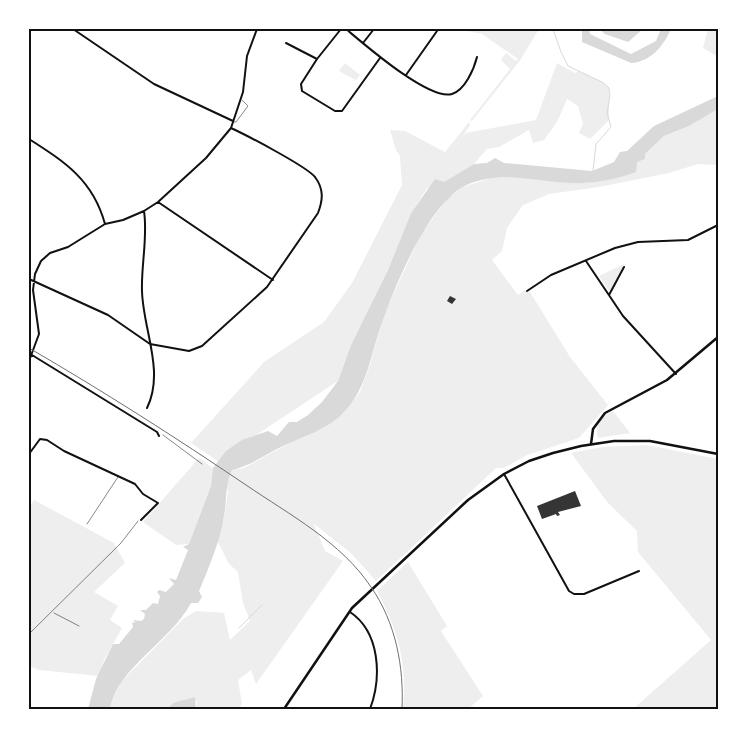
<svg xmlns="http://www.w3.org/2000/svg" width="747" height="738" font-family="Barlow,sans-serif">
<rect width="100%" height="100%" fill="#fff"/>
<path fill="#eee" d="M 458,29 L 539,29 L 521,59 L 472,121 L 470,120 L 510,69 L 501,60 L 506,53 L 516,61 L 518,59 L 482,34 Z
M 708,29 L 718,29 L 718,57 L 703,48 Z
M 345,63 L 360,75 L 356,80 L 339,71 Z
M 557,63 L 575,73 L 579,71 L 604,83 L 609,88 L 609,120 L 590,139 L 579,133 L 583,124 L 578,106 L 567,99 L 557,122 L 544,140 L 533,143 L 529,130 L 499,147 L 487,149 L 474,164 L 444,182 L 427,188 L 411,213 L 388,270 L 351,345 L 338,381 L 256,435 C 240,441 229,448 219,462 L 191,443 L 264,362 L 324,322 L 352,283 L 402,185 L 400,156 L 396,150 L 390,130 L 405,131 L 445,152 L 469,122 L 470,125 L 463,136 L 466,133 L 536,120 Z
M 718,109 L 718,165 L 698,164 L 669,173 L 599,187 L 549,194 L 523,205 L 507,228 L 502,251 L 492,260 L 518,295 L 525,290 L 530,292 L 570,357 L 608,405 L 579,438 L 527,455 L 504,468 L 496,468 L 376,581 L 351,553 L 314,524 L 325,551 L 343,561 L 256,684 L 251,670 L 238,680 L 242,704 L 238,709 L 196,709 L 197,701 L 173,703 L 167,709 L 110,709 L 112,699 L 122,681 L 183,619 L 196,611 L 224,613 L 230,640 L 250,621 L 243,603 L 238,572 L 229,564 L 217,540 L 224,518 L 228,492 L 226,484 L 232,470 L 244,468 L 342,414 L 360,392 L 370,365 L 383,317 L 421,234 L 448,198 L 463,187 L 491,178 L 540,178 L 568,183 L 588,183 L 637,162 L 664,136 L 689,126 Z
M 624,264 L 611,290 L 609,291 L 599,276 Z
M 613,411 L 630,433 L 598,438 C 594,424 601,417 613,411 Z
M 647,445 L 718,459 L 718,709 L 633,709 L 711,640 L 638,552 L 637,531 L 608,503 L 571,453 L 602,447 Z
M 199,458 L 213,468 L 211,486 L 189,544 L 176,545 L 143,522 Z
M 34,500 L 114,543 L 125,563 L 94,592 L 118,606 L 110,620 L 122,628 L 104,660 L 99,676 L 39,670 L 29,666 L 29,508 Z
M 408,562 L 447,626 L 441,631 L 483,696 L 468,709 L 403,709 C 407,662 399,633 377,591 Z"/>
<path fill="#d9d9d9" d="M 582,29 L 589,29 L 590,34 L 631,54 L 656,41 L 661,29 L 671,29 C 664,45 651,62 631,63 L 582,42 Z
M 599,29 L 643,29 L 628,42 L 605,34 Z
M 718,96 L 718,109 L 689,126 L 664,136 L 645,154 L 645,159 L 637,162 L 636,172 C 615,180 591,184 569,183 C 535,181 492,169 461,188 C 427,210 398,279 384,317 C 371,350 369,387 343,413 C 328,429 302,437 283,446 C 265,454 251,466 232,470 C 225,484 227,500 224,516 C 220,541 209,567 199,591 L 202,597 L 198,603 L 191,603 C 171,641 116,669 110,709 L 88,709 L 96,679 L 113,644 L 119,644 L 133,627 L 132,622 L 135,623 L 134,620 L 141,621 L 144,619 L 145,614 L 140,610 L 146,610 L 153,603 L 158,604 L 160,596 L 157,592 L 159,590 L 166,592 L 174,584 L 169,578 L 176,580 L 188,550 L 183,547 L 189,544 L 211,486 L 213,468 L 226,451 L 242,440 L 268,431 L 277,436 L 289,422 L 297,422 L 308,415 L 322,402 L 338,381 L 351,345 L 388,270 L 411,213 L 435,179 L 444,182 L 474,164 L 487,163 L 495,158 L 504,163 L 592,171 L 614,162 L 620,152 L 627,151 L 654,126 Z
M 195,697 L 196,709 L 167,709 L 173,703 Z"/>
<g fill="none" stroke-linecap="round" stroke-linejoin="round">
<path stroke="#d9d9d9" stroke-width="1" d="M 553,29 L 561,52 L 568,66 L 604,83 L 609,88 L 610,95 L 607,113 L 611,127 L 596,144 L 593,171
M 239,628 L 262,605"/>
</g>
<path fill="#353535" d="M 450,296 L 456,299 L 452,304 L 447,301 Z
M 575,491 L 581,506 L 558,512 L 560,515 L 557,516 L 556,514 L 542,519 L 537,506 Z"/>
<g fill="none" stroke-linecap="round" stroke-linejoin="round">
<path stroke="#111" stroke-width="0.5" d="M 163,435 L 202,464
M 54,613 L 79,626
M 29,634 L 121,543 L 138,521"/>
<path stroke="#111" stroke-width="0.5" d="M 234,122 L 236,122 L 248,106 L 242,100
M 87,524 L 118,477"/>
<path stroke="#111" stroke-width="2" d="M 73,29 L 154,84 L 233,121
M 341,29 L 317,59 L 301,84 L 302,91 L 335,111 L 342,111 L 380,58
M 346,29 C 364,44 429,101 452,94 C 465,90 474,69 477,57
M 286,43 L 317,59
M 363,43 L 374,29
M 406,75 L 437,31
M 29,139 C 65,162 93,180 105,224
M 158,202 L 273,280
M 144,211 C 148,237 141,265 142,291 C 143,330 165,371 147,408
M 586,261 L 623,316 L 676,374
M 29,279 L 108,315 L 150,344 L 189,351 L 202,346 L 267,287 L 318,213 C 323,200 324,189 315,177 C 306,166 246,135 231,128
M 527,291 L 551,275 L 615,248 L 638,242 L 688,240 L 718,225
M 609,295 L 624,267
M 32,355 L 157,432 L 159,436
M 29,361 L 39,334 L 33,290 L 35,274 L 41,261 L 50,253 L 68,247 L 105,224 L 123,220 L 144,211 L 158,202 L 206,158 L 231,128 L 243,92 L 247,56 L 257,29
M 29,454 L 40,439 L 47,440 L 64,451 L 135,484 L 143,494 L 158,503 L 141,520
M 504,474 L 569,591 L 574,594 L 584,594 L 639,571
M 350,612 C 380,632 382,677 370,709"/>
<path stroke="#111" stroke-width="2.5" d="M 591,444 L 593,429 L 605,413 L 667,380 L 718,337"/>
<path stroke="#111" stroke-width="2.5" d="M 284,709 L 352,608 L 468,500 L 504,474 L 529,461 L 553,453 L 581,446 L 614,441 L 650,441 L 718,454"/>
<path stroke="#707070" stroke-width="1" d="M 29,348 C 103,391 175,437 246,485 C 290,515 341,542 371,587 C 396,623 404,667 402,709"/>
</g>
<rect width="747" height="738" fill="none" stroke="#ffffff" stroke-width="60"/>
<rect x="30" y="30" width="687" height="678" fill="none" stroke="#111" stroke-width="2"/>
</svg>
